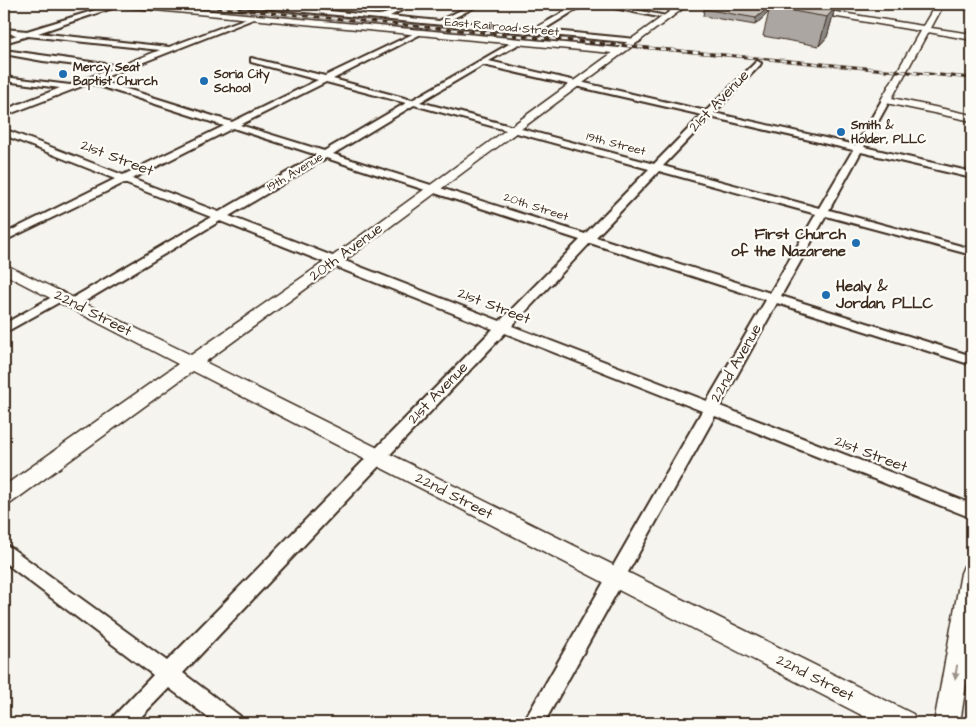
<svg xmlns="http://www.w3.org/2000/svg" width="976" height="727" font-family="'Architects Daughter',sans-serif">
<rect width="100%" height="100%" fill="#f5f4ee"/>
<filter id="ink" filterUnits="userSpaceOnUse"><feTurbulence type="fractalNoise" baseFrequency=".02" numOctaves="2"/><feDisplacementMap in="SourceGraphic" scale="10" xChannelSelector="R" yChannelSelector="G"/><feConvolveMatrix kernelMatrix="1 2 1 2 8 2 1 2 1" color-interpolation-filters="sRGB"/></filter>
<g filter="url(#ink)">
<g fill="none" stroke-linecap="round" stroke-linejoin="round">
<defs>
<path id="minor" d="M 115,4 L 124,4 L 38,33 L 169,47 L 252,16 L 256,16 L 256,18 L 98,80 L 232,122 L 318,80 L 251,62 L 251,58 L 325,76 L 421,30 L 425,32 L 423,33 L 333,79 L 412,100 L 516,40 L 520,42 L 519,44 L 489,61 L 706,111 L 757,61 L 761,63 L 760,65 L 714,113 L 856,145 L 883,98 L 889,98 L 890,100 L 864,147 L 972,172 L 972,178 L 861,152 L 829,210 L 972,249 L 972,255 L 826,216 L 781,296 L 972,356 L 972,365 L 777,303 L 720,406 L 972,504 L 972,518 L 715,416 L 544,723 L 523,723 L 702,411 L 505,333 L 183,673 L 240,716 L 243,723 L 216,723 L 169,688 L 135,723 L 111,723 L 114,716 L 153,675 L 4,562 L 4,545 L 10,547 L 167,661 L 493,329 L 220,221 L 77,306 L 69,306 L 67,303 L 69,300 L 211,217 L 124,183 L 4,241 L 4,234 L 115,179 L 4,135 L 4,129 L 123,175 L 224,126 L 90,83 L 4,116 L 4,110 L 60,88 L 4,81 L 4,77 L 70,85 L 111,69 L 43,61 L 4,54 L 4,50 L 120,66 L 160,50 L 28,36 L 4,43 L 4,39 L 17,35 L 4,33 L 4,29 L 27,31 ZM 483,65 L 702,115 L 654,164 L 420,102 ZM 326,82 L 406,103 L 324,151 L 240,125 ZM 414,105 L 649,169 L 585,234 L 333,154 ZM 710,117 L 853,150 L 819,208 L 663,166 ZM 233,128 L 317,155 L 219,212 L 132,179 ZM 326,158 L 580,240 L 500,321 L 229,216 ZM 659,171 L 816,214 L 770,293 L 596,237 ZM 590,243 L 766,300 L 707,401 L 512,326 Z
M 236,4 C 283,1 331,14 378,15 C 390,15 401,4 414,4 L 390,16 L 439,21 L 473,4 L 481,4 L 448,21 L 534,29 L 578,4 L 585,4 L 543,30 L 636,39 L 640,41 L 636,43 L 239,6 Z
M 595,4 L 607,4 L 671,17 L 668,19 Z
M 950,4 L 972,5 L 972,9 Z
M 61,292 L 67,296 L 65,299 L 4,333 L 4,324 Z"/>
<path id="tertiary" d="M 108,4 L 136,4 L 619,48 L 680,4 L 689,4 L 340,264 L 205,362 L 913,714 L 917,723 L 877,723 L 193,371 L 11,503 L 4,505 L 4,486 L 178,364 L 4,274 L 4,264 L 191,355 L 330,258 L 612,53 L 112,6 Z
M 769,4 L 786,4 L 923,26 L 936,4 L 944,4 L 931,28 L 972,34 L 972,40 L 928,32 L 892,98 L 972,115 L 972,121 L 886,103 L 881,100 L 920,31 L 773,6 Z
M 972,563 L 972,646 L 960,723 L 934,723 L 961,573 L 964,566 Z"/>
</defs>
<use href="#minor" stroke="#3b2a1e" stroke-width="4"/>
<use href="#tertiary" stroke="#3b2a1e" stroke-width="3"/>
<use href="#minor" fill="#fdfcf7" fill-rule="evenodd"/>
<use href="#tertiary" fill="#fdfcf7" fill-rule="evenodd"/>
<defs>
<path id="rail" d="M 178,4 L 972,78"/>
</defs>
<use href="#rail" stroke="#3b2a1e" stroke-width="3"/>
<use href="#rail" stroke="#fdfcf7" stroke-width="2" stroke-dasharray="5.5" stroke-linecap="butt"/>
</g>
<path fill="#aba6a1" stroke="#3b2a1e" d="M 769,7 L 767,14 L 755,25 L 703,16 L 704,9 Z
M 770,7 L 835,8 L 827,37 L 819,46 L 763,36 Z"/>
<path fill="#8b8783" stroke="#3b2a1e" d="M 769,7 L 767,14 L 755,25 L 756,18 Z
M 835,8 L 827,37 L 819,46 L 827,17 Z"/>
<path fill="#c7c1bb" stroke="#3b2a1e" d="M 711,4 L 750,4 L 769,7 L 756,18 L 704,9 Z
M 774,4 L 818,4 L 835,8 L 827,17 L 770,7 Z"/>
<defs><path id="oneway-solid" d="M-6-.8H1V-3.2L6.5 0L1 3.2V.8H-6Z" transform="scale(1.25)"/></defs>
<use fill="#9c938a" href="#oneway-solid" transform="translate(956 672) rotate(99)"/>
</g>
<g fill="#1f6fb2" stroke="#fdfcf7" stroke-width="2">
<circle cx="63" cy="74" r="5"/>
<circle cx="204" cy="81" r="5"/>
<circle cx="841" cy="132" r="5"/>
<circle cx="856" cy="243" r="5"/>
<circle cx="826" cy="295" r="5"/>
</g>
<g text-anchor="middle" dominant-baseline="central" stroke-width="4.5" stroke-linejoin="round" paint-order="stroke">
<g font-size="12" fill="#3b2a1e" stroke="#fdfcf7">
<text transform="translate(502 27) rotate(5)">East Railroad Street</text>
<text transform="translate(616 144) rotate(15)">19th Street</text>
<text transform="translate(295 172) rotate(-31)">19th Avenue</text>
<text transform="translate(536 207) rotate(18)">20th Street</text>
</g>
<g font-size="12" font-weight="bold" fill="#3b2a1e" stroke="#fdfcf7" text-anchor="start">
<text x="73" y="67">Mercy Seat<tspan x="73" dy="14">Baptist Church</tspan></text>
<text x="214" y="74">Soria City<tspan x="214" dy="14">School</tspan></text>
<text x="851" y="125">Smith &amp;<tspan x="851" dy="14">Holder, PLLC</tspan></text>
</g>
<g font-size="15" fill="#3b2a1e" stroke="#fdfcf7">
<text transform="translate(719 101) rotate(-46)">21st Avenue</text>
<text transform="translate(117 158) rotate(21)">21st Street</text>
<text transform="translate(346 252) rotate(-36)">20th Avenue</text>
<text transform="translate(494 306) rotate(21)">21st Street</text>
<text transform="translate(93 313) rotate(27)">22nd Street</text>
<text transform="translate(736 363) rotate(-60)">22nd Avenue</text>
<text transform="translate(438 393) rotate(-46)">21st Avenue</text>
<text transform="translate(871 454) rotate(21)">21st Street</text>
<text transform="translate(454 496) rotate(27)">22nd Street</text>
<text transform="translate(815 678) rotate(27)">22nd Street</text>
</g>
<g font-size="15" font-weight="bold" fill="#3b2a1e" stroke="#fdfcf7" text-anchor="end">
<text x="846" y="234">First Church<tspan x="846" dy="17">of the Nazarene</tspan></text>
<text x="836" y="286" text-anchor="start">Healy &amp;<tspan x="836" dy="17">Jordan, PLLC</tspan></text>
</g>
</g>
<rect width="976" height="727" fill="none" stroke="#fdfcf7" stroke-width="20"/>
<rect x="10" y="10" width="956" height="707" fill="none" stroke="#3b2a1e" stroke-width="2" filter="url(#ink)"/>
</svg>
